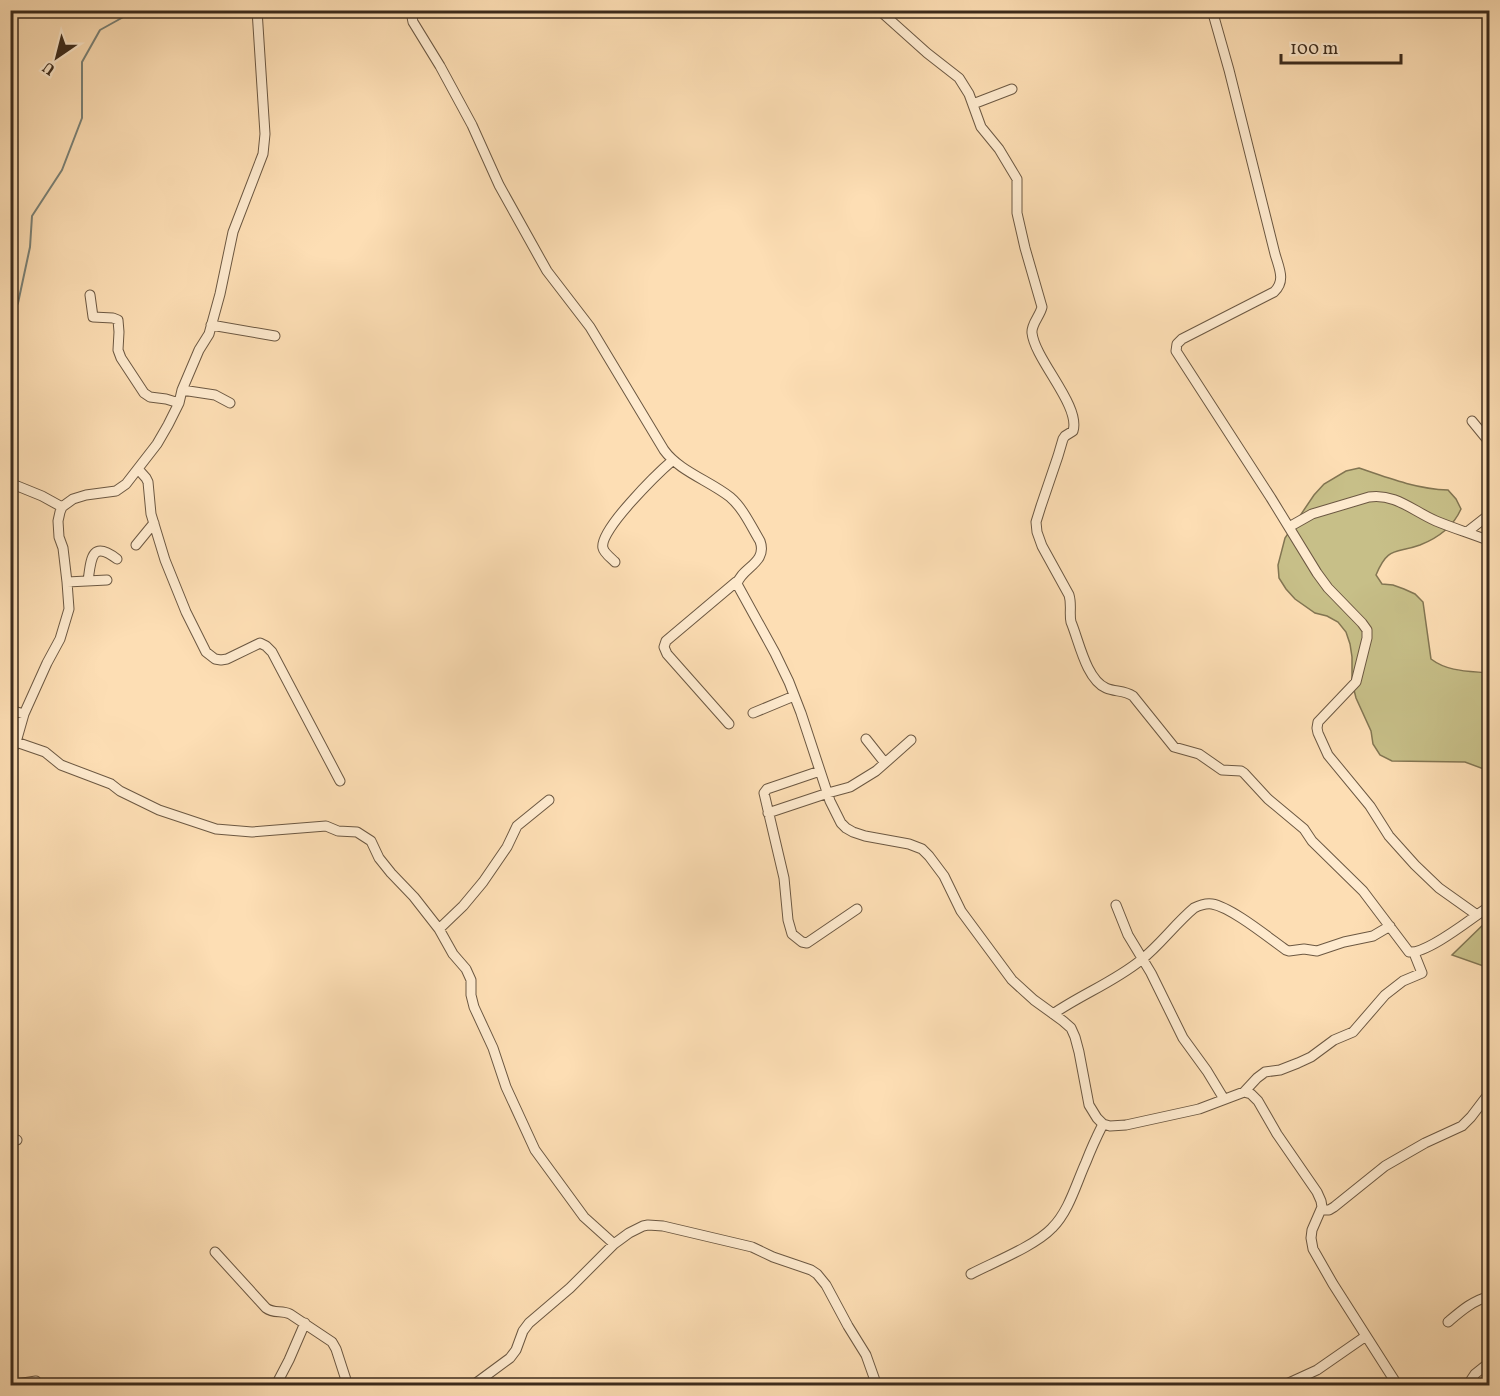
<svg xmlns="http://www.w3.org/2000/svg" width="1500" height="1396" font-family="Vollkorn,serif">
<rect width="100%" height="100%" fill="#fddeb4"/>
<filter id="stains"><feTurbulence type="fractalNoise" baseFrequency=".00333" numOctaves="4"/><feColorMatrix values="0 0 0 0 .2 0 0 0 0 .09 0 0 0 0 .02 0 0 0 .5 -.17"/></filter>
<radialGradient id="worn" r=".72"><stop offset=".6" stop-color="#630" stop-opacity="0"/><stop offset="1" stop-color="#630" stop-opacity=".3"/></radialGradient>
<path fill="#c7bf88" stroke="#827552" stroke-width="1.5" d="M 1359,468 C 1388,478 1417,489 1448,490 L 1456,499 L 1461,509 C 1453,527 1438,538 1420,545 C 1395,554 1388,546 1376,575 L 1382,584 L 1393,585 L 1404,589 L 1415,594 L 1423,602 L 1431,659 C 1448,672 1469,671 1489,673 L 1489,771 L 1465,762 L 1392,761 L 1380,755 L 1373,744 L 1371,731 L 1356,698 L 1352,682 L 1352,657 L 1350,644 L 1346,632 L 1338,622 L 1327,616 L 1315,613 L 1295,599 L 1286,589 L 1279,578 L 1278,565 L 1285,538 L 1314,495 L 1324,484 L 1346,471 Z
M 1489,919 L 1489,968 L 1452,955 Z"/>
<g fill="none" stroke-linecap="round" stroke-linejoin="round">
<path stroke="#798177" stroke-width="2" d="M 10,319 L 18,303 L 30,247 L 32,216 L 62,170 L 82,118 L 82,62 L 100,30 L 136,10"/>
<defs>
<path id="minor" d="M 415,10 L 412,17 L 413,22 L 440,66 L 472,125 L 499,185 L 538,255 L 547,271 L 590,327 L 664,450 C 679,471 710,481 730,497 C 743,508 751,526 760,541 C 768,563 741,568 737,584 L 775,653 L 789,682 L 801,713 L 830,801 L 841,823 L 846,828 L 853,832 L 865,836 L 909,844 L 922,849 L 929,856 L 944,876 L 961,911 L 1012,980 L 1034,1000 L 1063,1021 L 1071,1028 L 1075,1037 L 1079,1052 L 1089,1105 L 1097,1118 L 1103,1124 L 1110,1126 L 1126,1125 L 1199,1109 L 1244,1092 L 1251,1094 L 1258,1101 L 1277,1134 L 1317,1192 L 1321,1201 L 1322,1207 L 1312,1230 L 1311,1238 L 1313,1249 L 1333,1284 L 1398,1386
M 879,10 L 927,53 L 959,78 L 969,94 L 981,127 L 999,149 L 1017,179 L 1017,213 L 1025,248 L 1042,307 C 1040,316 1031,324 1032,333 C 1035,360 1081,406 1073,431 L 1065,436 L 1063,439 L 1058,456 L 1041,506 L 1036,522 L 1037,532 L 1042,546 L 1069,595 C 1072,605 1069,613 1071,622 C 1079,641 1086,679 1106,688 C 1115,692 1124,690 1133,696 L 1174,747 L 1199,754 L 1222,770 L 1241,771 L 1244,773 L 1268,799 L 1304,829 L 1312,841 L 1363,891 L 1409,952 C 1425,954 1463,925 1477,915
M 1212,10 L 1229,70 L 1275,254 C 1279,268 1286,281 1274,292 L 1182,339 L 1177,344 L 1176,351 L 1271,498 L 1317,573 L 1328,588 L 1362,623 L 1367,630 L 1367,638 L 1356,682 L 1318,722 L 1317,728 L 1318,733 L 1328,755 L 1370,806 L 1389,836 L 1415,865 L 1439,888 L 1477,915 L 1490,906
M 973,104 L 1012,89
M 90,295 L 93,317 L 113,318 L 118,320 L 119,332 L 118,350 L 121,358 L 144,393 L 150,397 L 166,399 L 179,403
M 211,325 L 275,336
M 182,390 L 215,395 L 230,403
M 1472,421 L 1490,443
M 138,469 L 146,478 L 148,482 L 151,514 L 165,560 L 186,612 L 206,652 L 215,659 L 221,660 L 227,659 L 260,643 L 266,646 L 272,652 L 340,781
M 10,483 L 42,496 L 62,507
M 1289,527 L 1312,514 L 1369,497 C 1395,493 1413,511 1436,521 C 1453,528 1472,534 1490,541
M 1467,532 L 1490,514
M 136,545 L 154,523
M 615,562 C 611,558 604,553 603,548 C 598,531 659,472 673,460
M 88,581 C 91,560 91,539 117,559
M 67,582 L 107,580
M 10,710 L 24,714
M 753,713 L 794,696
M 729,724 L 667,654 L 664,647 L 666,641 L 736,582
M 866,739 L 885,763
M 16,742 L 45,752 L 61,765 L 111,784 L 120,791 L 159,810 L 216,829 L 252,832 L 326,826 L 338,831 L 357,832 L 371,841 L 379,858 L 391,873 L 414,897 L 439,929 L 453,954 L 466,969 L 471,980 L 471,995 L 474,1007 L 493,1048 L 506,1087 L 535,1150 L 584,1217 L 614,1244
M 10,754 L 16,742 L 24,714 L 47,663 L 60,639 L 69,609 L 67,582 L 63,548 L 59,537 L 58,521 L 60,512 L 62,507 L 73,499 L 86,495 L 116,491 L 126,484 L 157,444 L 168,425 L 179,403 L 182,390 L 199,350 L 209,334 L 220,294 L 233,232 L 263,154 L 265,134 L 257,10
M 820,771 L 767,789 L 764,793 L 784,878 L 788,920 L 792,934 L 802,942 L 807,943 L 857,909
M 768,813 L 828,793 L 850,787 L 876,771 L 911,740
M 1116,905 L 1128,935 L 1151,973 L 1183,1038 L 1207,1071 L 1224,1099
M 439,929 L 463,906 L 483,882 L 507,847 L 517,826 L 549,800
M 1053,1014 C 1082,994 1114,982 1141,960 C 1160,945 1175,924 1194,908 C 1200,905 1205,903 1212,904 C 1231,907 1269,938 1286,950 L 1289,951 L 1304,949 L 1317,951 L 1344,942 L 1373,936 L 1390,926
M 1244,1092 L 1257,1078 L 1265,1072 L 1280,1070 L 1298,1063 L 1311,1057 L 1334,1040 L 1353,1032 L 1385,995 L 1403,981 L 1422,973 L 1414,953
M 10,1142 L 17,1140
M 1322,1210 L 1329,1210 L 1334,1207 L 1385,1166 L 1425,1143 L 1462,1126 L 1471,1117 L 1490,1092
M 215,1252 L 266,1308 C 274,1314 281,1310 290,1314 L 332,1342 L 336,1349 L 348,1386
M 971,1274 C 994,1262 1035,1246 1052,1228 C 1069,1211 1076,1184 1086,1162 C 1091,1149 1097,1136 1103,1124
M 1448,1322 C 1461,1311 1472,1301 1490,1296
M 277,1383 L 289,1360 L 305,1323
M 10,1385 L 36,1381
M 472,1386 L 510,1358 L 516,1350 L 523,1331 L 529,1323 L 570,1288 L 614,1244 L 629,1233 L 643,1226 L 648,1225 L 663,1226 L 752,1247 L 773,1257 L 811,1270 L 817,1274 L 826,1285 L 848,1326 L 866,1355 L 877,1386
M 1282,1386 L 1317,1370 L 1366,1336
M 1467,1386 L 1475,1374 L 1490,1362"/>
</defs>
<use href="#minor" stroke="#6c5842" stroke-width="11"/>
<use href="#minor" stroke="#feeace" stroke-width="9"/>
</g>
<rect width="1500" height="1396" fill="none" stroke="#fddeb4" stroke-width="36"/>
<rect x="12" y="12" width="1476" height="1372" fill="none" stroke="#3c2b1c" stroke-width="3"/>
<rect x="18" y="18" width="1464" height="1360" fill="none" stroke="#3c2b1c" stroke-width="1.5"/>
<g transform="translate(57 57) rotate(215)" stroke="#feeace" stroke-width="4.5" paint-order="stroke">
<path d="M0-4.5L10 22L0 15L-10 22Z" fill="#3c2b1c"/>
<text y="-9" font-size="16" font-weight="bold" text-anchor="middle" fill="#3c2b1c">U</text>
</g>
<path d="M1281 54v9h120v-9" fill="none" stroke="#3c2b1c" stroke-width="3"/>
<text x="1290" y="54" font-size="18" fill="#3c2b1c" stroke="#feeace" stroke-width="4.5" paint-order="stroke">100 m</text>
<rect width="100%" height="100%" filter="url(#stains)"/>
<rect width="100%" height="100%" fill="url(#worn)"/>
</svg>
